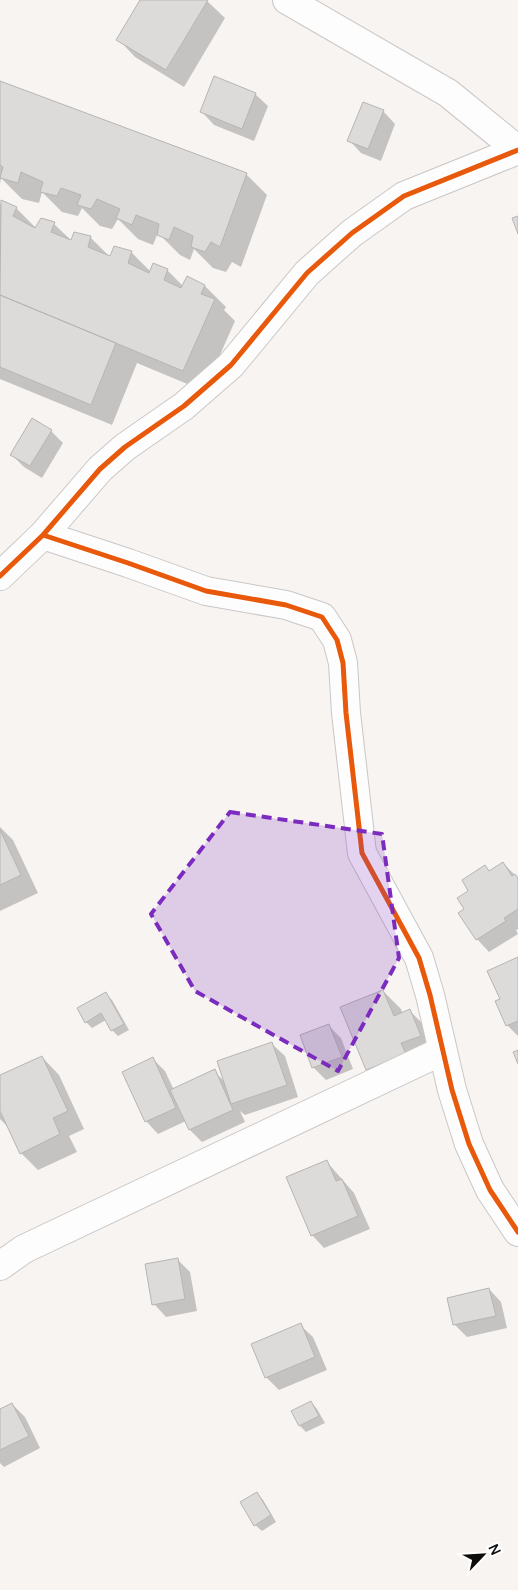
<svg xmlns="http://www.w3.org/2000/svg" width="518" height="1590" font-family="Manrope,sans-serif">
<rect width="100%" height="100%" fill="#f7f4f2"/>
<path fill="#0003" d="M 141,0 L 206,0 L 225,18 L 184,87 L 135,57 L 118,39 Z
M 0,82 L 246,174 L 267,195 L 241,267 L 232,262 L 226,272 L 213,268 L 194,249 L 190,260 L 180,255 L 161,236 L 157,235 L 153,245 L 138,239 L 118,219 L 112,229 L 100,226 L 82,208 L 78,216 L 62,212 L 42,192 L 39,203 L 22,199 L 1,178 L 0,184 Z
M 255,94 L 268,106 L 254,141 L 214,125 L 202,112 Z
M 383,111 L 395,124 L 381,161 L 361,153 L 349,140 Z
M 2,202 L 16,208 L 36,228 L 54,224 L 72,241 L 75,233 L 91,238 L 110,257 L 131,252 L 151,272 L 167,270 L 183,286 L 188,278 L 205,286 L 226,307 L 224,310 L 235,321 L 204,391 L 137,363 L 112,425 L 0,379 L 0,205 Z
M 51,431 L 63,443 L 42,478 L 24,467 L 12,455 Z
M 0,827 L 13,840 L 38,893 L 0,911 Z
M 503,863 L 518,878 L 518,929 L 516,930 L 518,934 L 489,952 L 477,939 L 466,910 L 470,891 L 485,867 L 490,872 Z
M 518,959 L 518,1036 L 507,1025 L 501,1000 Z
M 383,991 L 401,1009 L 403,1014 L 410,1011 L 427,1028 L 437,1053 L 384,1087 L 367,1070 Z
M 106,994 L 112,1000 L 129,1030 L 118,1036 L 112,1030 L 106,1020 L 92,1028 L 86,1022 Z
M 329,1026 L 341,1038 L 353,1069 L 326,1080 L 313,1067 Z
M 272,1044 L 285,1056 L 298,1097 L 245,1115 L 240,1111 L 245,1122 L 202,1142 L 190,1130 L 186,1121 L 158,1134 L 146,1121 L 153,1059 L 165,1071 L 174,1090 L 214,1071 L 225,1082 Z
M 42,1057 L 59,1075 L 84,1129 L 69,1136 L 77,1152 L 38,1170 L 21,1153 L 8,1127 L 0,1119 L 0,1077 Z
M 327,1162 L 354,1193 L 370,1229 L 324,1248 L 312,1235 Z
M 177,1259 L 190,1272 L 197,1311 L 166,1317 L 154,1304 Z
M 489,1289 L 501,1302 L 507,1328 L 467,1337 L 455,1325 L 448,1299 Z
M 300,1325 L 313,1337 L 327,1370 L 279,1390 L 266,1377 Z
M 311,1402 L 317,1409 L 325,1423 L 306,1432 L 300,1426 L 293,1412 Z
M 12,1404 L 25,1417 L 40,1448 L 4,1467 L 0,1463 L 0,1410 Z
M 257,1493 L 263,1500 L 276,1522 L 262,1531 L 255,1525 Z"/>
<path fill="#dcdbd9" stroke="#b7b5b3" d="M 140,0 L 208,0 L 166,70 L 116,40 Z
M 214,76 L 256,93 L 242,129 L 200,112 Z
M 0,81 L 247,173 L 220,247 L 211,242 L 205,252 L 191,247 L 193,236 L 174,227 L 169,240 L 157,235 L 159,224 L 136,215 L 132,225 L 116,218 L 120,209 L 97,199 L 91,209 L 77,205 L 81,195 L 61,188 L 57,196 L 40,192 L 43,182 L 21,172 L 18,183 L 0,178 L 3,167 L 0,165 Z
M 363,102 L 384,110 L 368,149 L 347,141 Z
M 1,200 L 17,207 L 13,216 L 35,228 L 41,218 L 55,222 L 51,232 L 71,240 L 74,232 L 91,236 L 88,247 L 110,256 L 114,246 L 132,251 L 128,263 L 149,273 L 153,263 L 168,269 L 164,280 L 181,288 L 187,276 L 205,285 L 201,294 L 215,299 L 183,371 L 0,295 Z
M 518,216 L 518,234 L 512,218 Z
M 0,295 L 116,343 L 91,405 L 0,367 Z
M 32,418 L 52,430 L 30,466 L 10,455 Z
M 0,830 L 21,875 L 0,885 Z
M 503,862 L 512,876 L 515,874 L 518,878 L 518,909 L 504,918 L 506,921 L 476,940 L 458,913 L 464,909 L 457,898 L 468,891 L 462,880 L 485,865 L 489,871 Z
M 518,957 L 518,1021 L 506,1026 L 495,1001 L 500,999 L 487,971 Z
M 383,990 L 394,1016 L 410,1009 L 421,1036 L 401,1043 L 406,1054 L 366,1070 L 340,1007 Z
M 106,992 L 124,1024 L 111,1031 L 101,1013 L 85,1023 L 77,1008 Z
M 329,1024 L 342,1057 L 312,1068 L 300,1035 Z
M 272,1042 L 287,1085 L 231,1104 L 217,1061 Z
M 518,1050 L 518,1064 L 513,1052 Z
M 42,1056 L 68,1111 L 53,1118 L 60,1134 L 20,1154 L 0,1111 L 0,1075 Z
M 153,1057 L 176,1108 L 145,1122 L 122,1072 Z
M 215,1069 L 233,1110 L 189,1130 L 170,1090 Z
M 327,1160 L 336,1181 L 342,1179 L 358,1216 L 311,1236 L 286,1177 Z
M 178,1258 L 185,1299 L 152,1305 L 145,1264 Z
M 489,1288 L 496,1316 L 453,1325 L 447,1298 Z
M 301,1323 L 315,1357 L 265,1378 L 251,1344 Z
M 311,1401 L 319,1416 L 299,1426 L 291,1411 Z
M 12,1403 L 29,1436 L 0,1450 L 0,1409 Z
M 257,1492 L 271,1515 L 254,1526 L 240,1502 Z"/>
<g fill="none" stroke-linecap="round" stroke-linejoin="round">
<defs>
<path id="minor" d="M 287,0 L 448,93 L 518,150
M 43,535 L 128,563 L 206,591 L 286,605 L 322,617 L 337,640 L 343,663 L 346,713 L 362,853 L 419,958 L 430,995 L 452,1090 L 469,1144 L 490,1190 L 518,1232
M 0,576 L 43,535 L 100,469 L 125,447 L 184,406 L 231,365 L 307,273 L 352,233 L 404,196 L 518,150
M 0,1266 L 24,1249 L 442,1051"/>
</defs>
<use href="#minor" stroke="#cac7c5" stroke-width="30"/>
<use href="#minor" stroke="#fefdfd" stroke-width="28"/>
<defs>
<path id="cycleway" d="M 43,535 L 128,563 L 206,591 L 286,605 L 322,617 L 337,640 L 343,663 L 346,713 L 362,853 L 419,958 L 430,995 L 452,1090 L 469,1144 L 490,1190 L 518,1232
M 0,576 L 43,535 L 100,469 L 125,447 L 184,406 L 231,365 L 307,273 L 352,233 L 404,196 L 518,150"/>
</defs>
<use href="#cycleway" stroke="#fff" stroke-width="8"/>
<use href="#cycleway" stroke="#e8590c" stroke-width="5"/>
</g>
<path fill="#7b2cbf" fill-opacity="0.2" stroke="#7b2cbf" stroke-width="4" stroke-dasharray="10 6" stroke-linejoin="round" d="M 230,812 L 382,834 L 399,958 L 338,1071 L 195,991 L 151,914 Z"/>
<g transform="translate(483 1555) rotate(65)" stroke="#ffffff" stroke-width="4" paint-order="stroke">
<path d="M0-4L9 19L0 12L-9 19Z" fill="#0f0d0c"/>
<text y="-8" font-size="14" font-weight="bold" text-anchor="middle" fill="#0f0d0c">N</text>
</g>
</svg>
